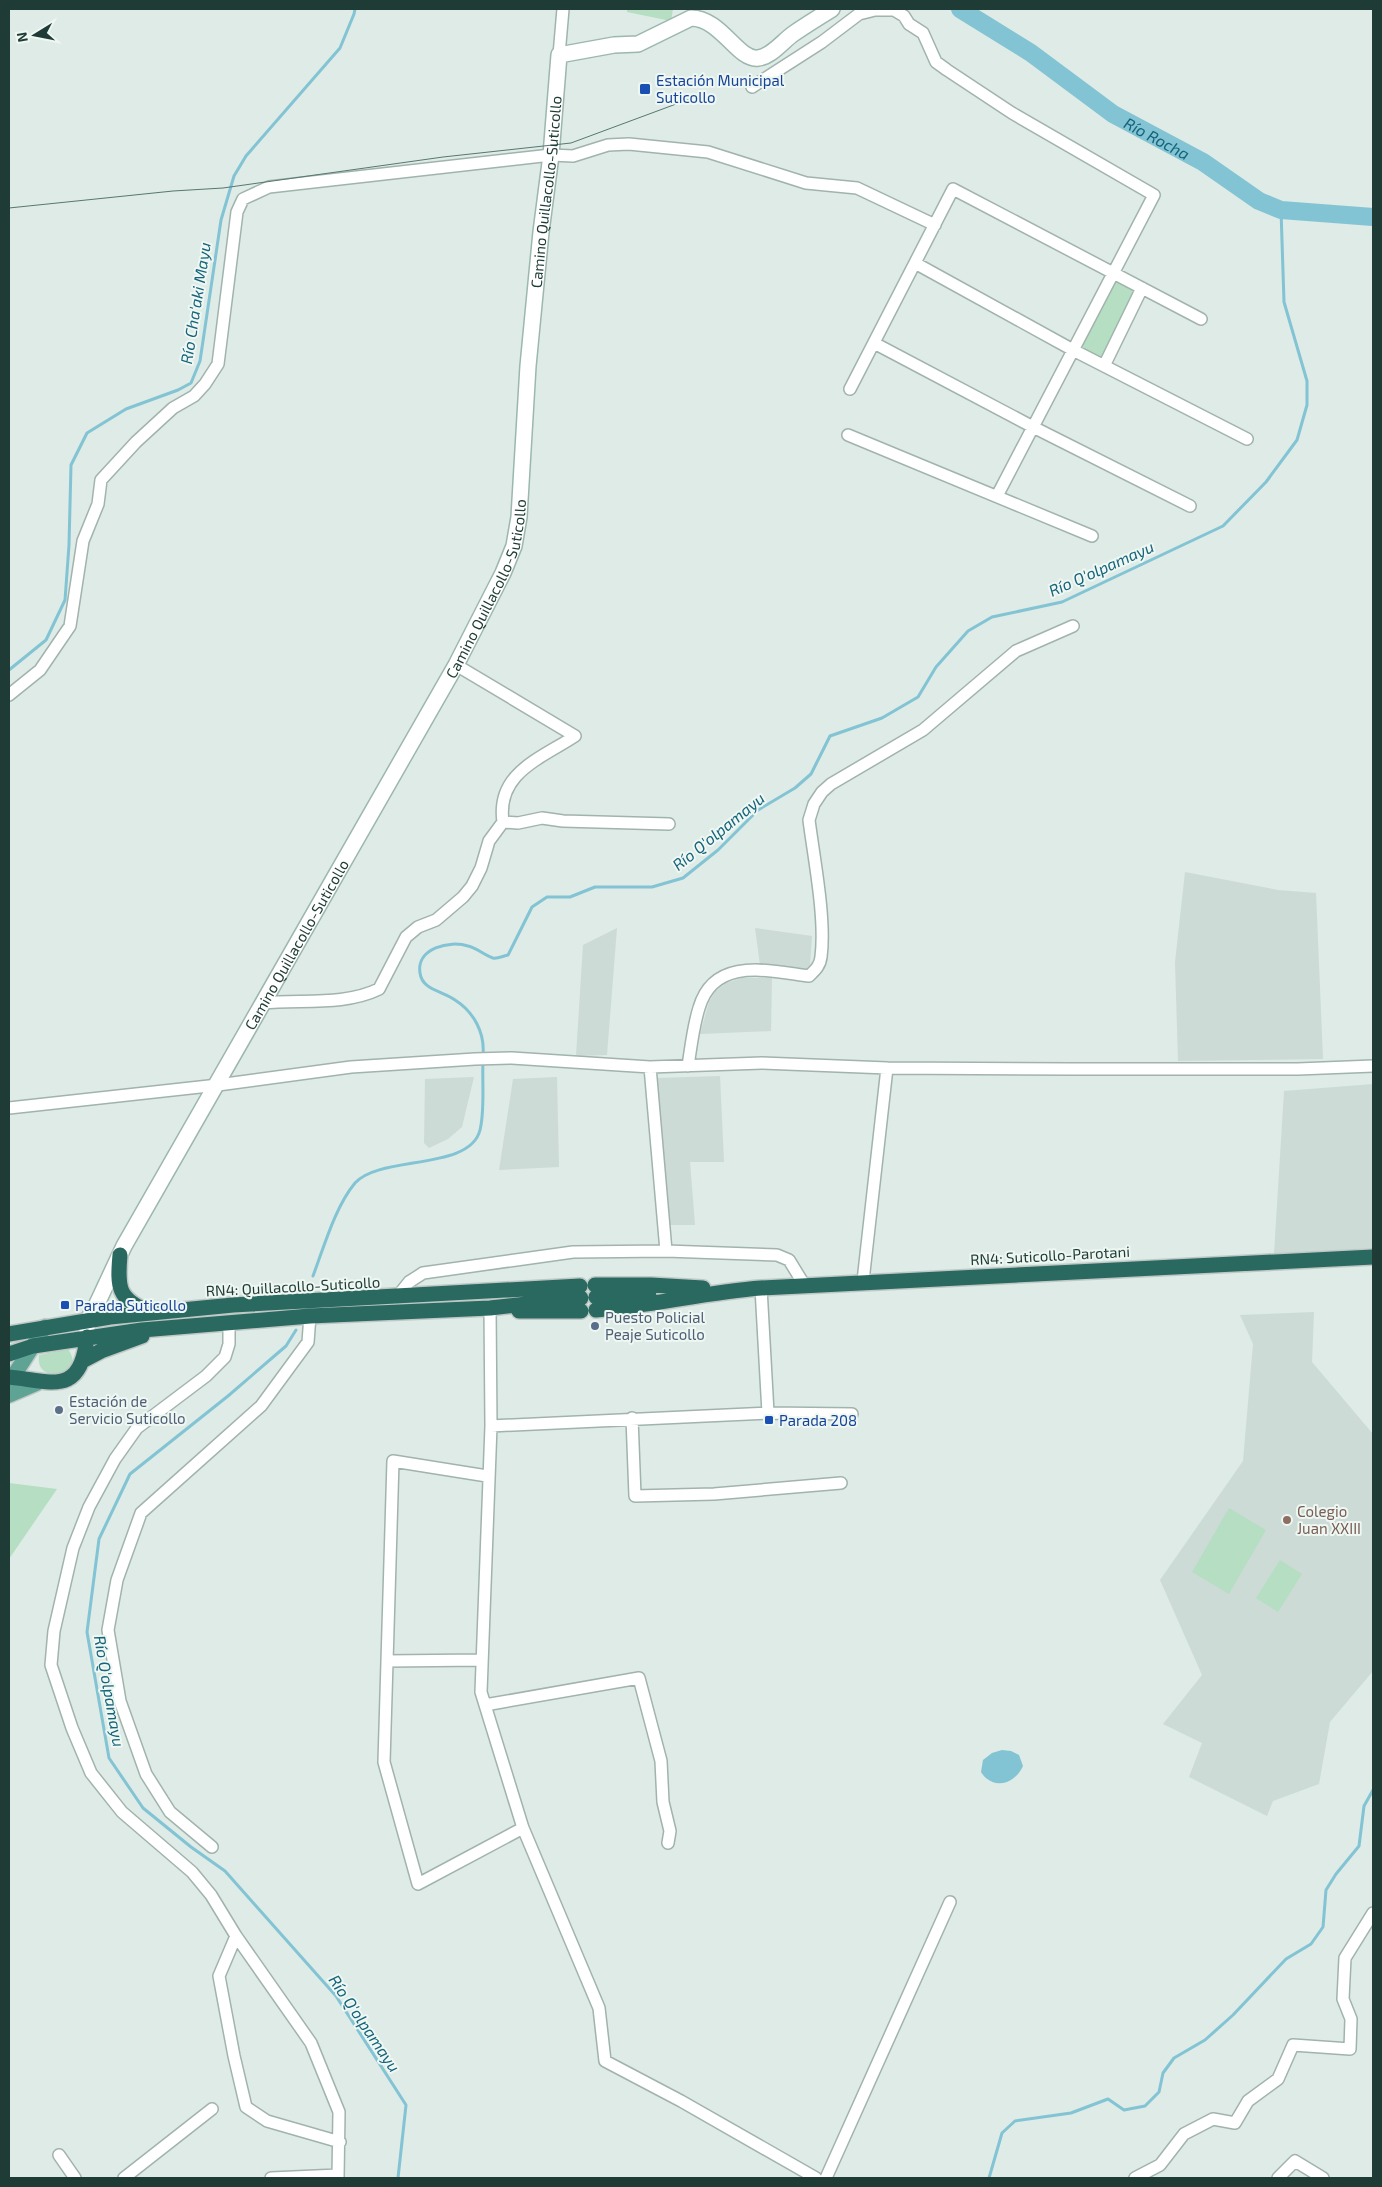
<svg xmlns="http://www.w3.org/2000/svg" width="1382" height="2187" font-family="'Exo 2',sans-serif">
<rect width="100%" height="100%" fill="#deebe6"/>
<path fill="#ccdbd5" d="M 1185,872 L 1278,890 L 1316,893 L 1323,1059 L 1178,1061 L 1175,962 Z
M 617,928 L 607,1055 L 576,1056 L 583,945 Z
M 755,928 L 812,936 L 810,965 L 805,970 L 760,965 Z
M 742,978 L 772,978 L 771,1031 L 700,1034 L 709,1002 L 715,992 L 726,983 Z
M 720,1076 L 724,1162 L 690,1162 L 695,1225 L 669,1225 L 656,1078 Z
M 474,1077 L 462,1127 L 448,1139 L 429,1148 L 424,1143 L 425,1079 Z
M 557,1077 L 559,1167 L 499,1170 L 513,1079 Z
M 1373,1084 L 1373,1248 L 1274,1254 L 1284,1091 Z
M 1314,1312 L 1312,1362 L 1373,1434 L 1373,1671 L 1330,1722 L 1319,1784 L 1273,1801 L 1267,1816 L 1189,1777 L 1202,1743 L 1163,1724 L 1202,1675 L 1160,1580 L 1243,1461 L 1253,1344 L 1240,1315 Z"/>
<path fill="#b5dec2" d="M 627,9 L 673,9 L 671,21 L 627,12 Z
M 1115,278 L 1136,289 L 1101,359 L 1079,348 Z
M 68,1349 C 76,1361 73,1367 63,1376 C 49,1374 37,1373 39,1355 Z
M 9,1483 L 57,1489 L 9,1559 Z
M 1229,1508 L 1266,1530 L 1229,1594 L 1192,1572 Z
M 1280,1560 L 1302,1574 L 1278,1612 L 1256,1598 Z"/>
<path fill="#82c3d4" d="M 1002,1750 L 1011,1751 L 1019,1755 L 1023,1766 C 1015,1784 993,1791 981,1772 L 983,1760 L 992,1753 Z"/>
<g fill="none" stroke-linecap="round" stroke-linejoin="round">
<path stroke="#82c3d4" stroke-width="3" d="M 9,670 L 46,640 L 65,600 L 69,545 L 71,465 L 87,433 L 126,409 L 178,390 L 191,383 L 200,361 L 221,220 L 234,176 L 246,156 L 340,48 L 354,14 L 355,9
M 483,1055 C 485,1033 474,1012 455,1000 C 443,991 422,990 420,973 C 416,948 450,940 468,946 C 477,948 484,955 493,958 C 497,959 503,956 508,955 L 532,907 L 547,897 L 570,897 L 595,887 L 652,887 L 683,878 L 718,850 L 758,810 L 795,788 L 811,774 L 830,736 L 882,718 L 918,697 L 936,667 L 968,631 L 992,617 L 1062,602 L 1223,526 L 1266,482 L 1297,440 L 1307,405 L 1307,381 L 1284,302 L 1281,210
M 313,1276 C 324,1247 335,1207 355,1183 C 380,1155 470,1171 480,1130 C 485,1111 482,1082 483,1062
M 296,1330 L 286,1346 L 228,1396 L 130,1474 L 99,1539 L 87,1632 L 109,1758 L 143,1808 L 191,1847 L 225,1871 L 336,1996 L 406,2105 L 398,2178
M 989,2178 L 1002,2133 L 1015,2121 L 1071,2113 L 1108,2099 L 1124,2110 L 1145,2106 L 1159,2092 L 1163,2073 L 1174,2058 L 1205,2040 L 1233,2015 L 1286,1959 L 1311,1944 L 1323,1927 L 1326,1890 L 1336,1874 L 1359,1846 L 1364,1806 L 1373,1790"/>
<path stroke="#82c3d4" stroke-width="18" id="s1" d="M 960,9 L 1031,53 L 1113,114 L 1203,162 L 1259,201 L 1281,210 L 1373,217"/>
<defs>
<path id="street" d="M 559,55 L 563,9
M 752,87 L 822,42 L 859,14 L 875,10 L 894,10 L 904,16 L 909,24 L 923,33 L 936,62 L 947,70 L 1012,113 L 1154,195 L 997,496
M 915,263 L 1073,350 L 1247,439
M 874,343 L 1033,427 L 1190,506
M 1104,366 L 1142,288
M 850,389 L 953,189 L 1201,319
M 848,435 L 1092,536
M 9,695 L 40,670 L 70,626 L 83,541 L 98,504 L 101,480 L 136,442 L 173,408 L 194,396 L 205,384 L 218,364 L 237,212 L 243,199 L 269,187 L 551,155 L 573,156 L 608,145 L 629,144 L 708,152 L 806,183 L 857,188 L 935,225
M 503,822 L 518,823 L 542,818 L 563,821 L 669,824
M 263,1003 C 301,999 344,1006 379,989 L 406,937 L 418,927 L 436,920 L 463,897 L 472,886 L 481,868 L 489,841 L 503,822 C 496,773 540,759 575,736 L 456,665
M 688,1066 C 691,1047 693,1027 699,1008 C 714,956 769,971 809,976 C 815,970 820,966 821,957 C 826,919 814,859 809,820 L 814,804 L 822,792 L 831,784 L 923,730 L 1016,651 L 1073,626
M 650,1067 L 666,1251
M 9,1108 L 218,1085 L 351,1067 L 475,1059 L 512,1058 L 650,1067 L 762,1063 L 887,1068 L 1070,1069 L 1298,1069 L 1373,1066
M 863,1281 L 887,1068
M 761,1288 L 768,1413
M 397,1297 L 409,1282 L 423,1273 L 573,1252 L 666,1251 L 777,1255 L 789,1260 L 805,1286
M 490,1308 L 491,1426 L 481,1692 L 523,1828 L 599,2008 L 605,2061 L 681,2101 L 816,2178
M 229,1322 L 229,1344 L 225,1357 L 206,1376 L 137,1428 L 115,1459 L 89,1507 L 73,1548 L 54,1631 L 51,1665 L 72,1728 L 91,1773 L 122,1812 L 192,1872 L 211,1895 L 236,1936 L 311,2043 L 339,2112 L 338,2178
M 632,1418 L 635,1496 L 714,1494 L 841,1483
M 491,1426 L 768,1413 L 852,1414
M 487,1476 L 393,1461 L 384,1762 L 418,1884 L 523,1828
M 387,1661 L 482,1660
M 485,1705 L 639,1678 L 661,1761 L 663,1802 L 670,1831 L 668,1843
M 212,1847 L 170,1812 L 146,1774 L 120,1701 L 108,1630 L 117,1580 L 141,1513 L 261,1406 L 308,1342 L 310,1316
M 236,1936 L 219,1976 L 234,2056 L 246,2107 L 267,2121 L 340,2142
M 59,2155 L 75,2178
M 124,2178 L 212,2109
M 271,2178 L 338,2175
M 826,2178 L 950,1902
M 1135,2178 L 1160,2165 L 1184,2134 L 1213,2119 L 1235,2123 L 1248,2101 L 1278,2079 L 1293,2045 L 1350,2049 L 1351,2019 L 1343,1999 L 1345,1958 L 1373,1913
M 1278,2178 L 1295,2161 L 1323,2178"/>
<g id="secondary">
<path id="s2" d="M 87,1331 L 87,1321 L 96,1306 L 124,1246 L 456,665 L 503,573 L 514,546 L 519,517 L 528,366 L 541,232 L 551,155 L 559,55 L 614,45 L 638,44 L 691,18 C 721,18 738,61 758,58 C 771,57 783,41 793,34 C 806,25 819,17 832,9"/>
</g>
<path id="primary" d="M 9,1383 L 45,1327
M 9,1395 L 37,1383"/>
<path id="highway" d="M 120,1255 C 117,1288 118,1299 149,1312
M 595,1285 L 651,1285 L 703,1288
M 596,1297 L 649,1296
M 596,1310 C 652,1306 706,1292 761,1288 L 1373,1257
M 519,1311 L 581,1311
M 9,1334 L 110,1317 L 233,1305 L 580,1286
M 9,1354 L 33,1346 L 142,1330 L 310,1316 L 490,1308 L 581,1298
M 82,1361 L 101,1351 L 142,1336
M 9,1377 C 51,1381 81,1397 87,1337"/>
</defs>
<use href="#street" stroke="#a1b3ad" stroke-width="14"/>
<use href="#secondary" stroke="#9cb7af" stroke-width="18"/>
<use href="#primary" stroke="#c0c8c6" stroke-width="18"/>
<use href="#highway" stroke="#c0c8c6" stroke-width="18"/>
<use href="#street" stroke="#fff" stroke-width="11"/>
<use href="#secondary" stroke="#fff" stroke-width="15"/>
<use href="#primary" stroke="#5fa395" stroke-width="15"/>
<use href="#highway" stroke="#29695f" stroke-width="15"/>
<path stroke="#587771" stroke-width="1" d="M 9,208 L 173,191 L 223,188 L 443,157 L 571,143 L 695,97"/>
</g>
<g fill="#1a4fb4" stroke="#eff7f3" stroke-width="2">
<rect x="639" y="83" width="12" height="12" rx="2.5"/>
<rect x="60" y="1300" width="10" height="10" rx="2.5"/>
<rect x="764" y="1415" width="10" height="10" rx="2.5"/>
</g>
<g fill="#5c6f8a" stroke="#eff7f3" stroke-width="2">
<circle cx="595" cy="1326" r="5"/>
<circle cx="59" cy="1410" r="5"/>
</g>
<circle fill="#8d6e63" stroke="#eff7f3" stroke-width="2" cx="1287" cy="1520" r="5"/>
<g text-anchor="middle" dominant-baseline="central" stroke-width="4" stroke-linejoin="round" paint-order="stroke">
<g font-size="15" fill="#164399" stroke="#eff7f3" text-anchor="start">
<text x="656" y="80">Estación Municipal<tspan x="656" dy="17">Suticollo</tspan></text>
<text x="75" y="1305">Parada Suticollo</text>
<text x="779" y="1420">Parada 208</text>
</g>
<g font-size="15" fill="#1e3b35" stroke="#eff7f3">
<text stroke="none"><textPath href="#s2" startOffset="1251">Camino Quillacollo-Suticollo</textPath></text>
<text stroke="none"><textPath href="#s2" startOffset="846">Camino Quillacollo-Suticollo</textPath></text>
<text stroke="none"><textPath href="#s2" startOffset="441">Camino Quillacollo-Suticollo</textPath></text>
<text transform="translate(1050 1255) rotate(-3)">RN4: Suticollo-Parotani</text>
<text transform="translate(293 1286) rotate(-3)">RN4: Quillacollo-Suticollo</text>
</g>
<g font-size="15" fill="#4e5e75" stroke="#eff7f3" text-anchor="start">
<text x="605" y="1317">Puesto Policial<tspan x="605" dy="17">Peaje Suticollo</tspan></text>
<text x="69" y="1401">Estación de<tspan x="69" dy="17">Servicio Suticollo</tspan></text>
</g>
<g font-size="15" fill="#785e54" stroke="#eff7f3" text-anchor="start">
<text x="1297" y="1511">Colegio<tspan x="1297" dy="17">Juan XXIII</tspan></text>
</g>
<g font-size="16" font-style="italic" fill="#15647b" stroke="#eff7f3">
<text stroke="none"><textPath href="#s1" startOffset="236">Río Rocha</textPath></text>
<text transform="translate(195 303) rotate(-81)">Río Cha'aki Mayu</text>
<text transform="translate(1101 568) rotate(-24)">Río Q'olpamayu</text>
<text transform="translate(718 831) rotate(-39)">Río Q'olpamayu</text>
<text transform="translate(110 1691) rotate(80)">Río Q'olpamayu</text>
<text transform="translate(365 2023) rotate(56)">Río Q'olpamayu</text>
</g>
</g>
<rect width="1382" height="2187" fill="none" stroke="#1e3b35" stroke-width="20"/>
<g transform="translate(35 35) rotate(260)" stroke="#eff7f3" stroke-width="4" paint-order="stroke">
<path d="M0-4L9 19L0 12L-9 19Z" fill="#1e3b35"/>
<text y="-8" font-size="14" font-weight="bold" text-anchor="middle" fill="#1e3b35">N</text>
</g>
</svg>
